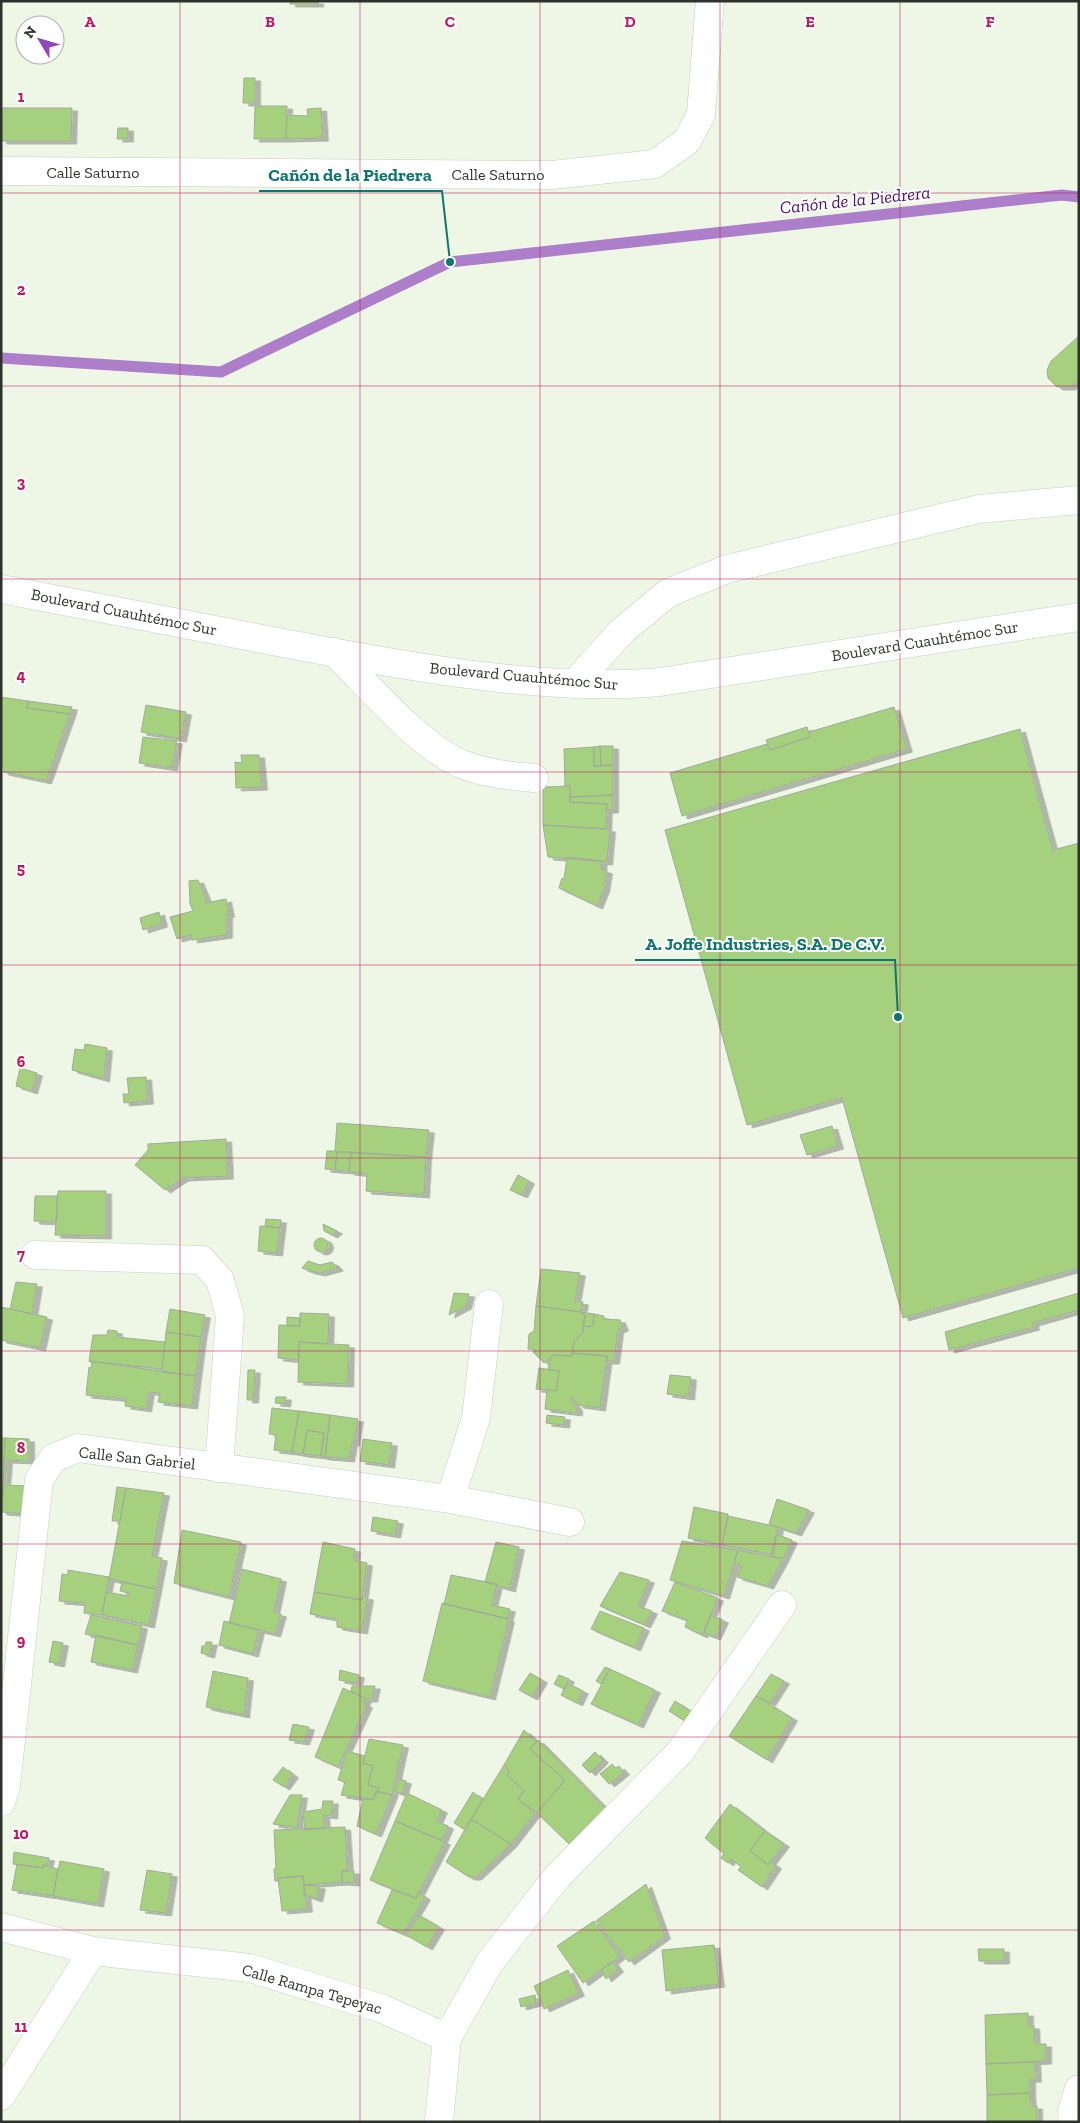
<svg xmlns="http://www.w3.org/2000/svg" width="1080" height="2123" font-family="'Zilla Slab',serif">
<defs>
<filter id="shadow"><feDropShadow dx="5.5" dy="3" stdDeviation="0" flood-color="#0004"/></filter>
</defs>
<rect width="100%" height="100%" fill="#eef7e6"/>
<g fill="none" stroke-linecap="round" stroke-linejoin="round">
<path stroke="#ad7eca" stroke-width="11" d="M 1,358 L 221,372 L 450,262 L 1062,195 L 1079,197"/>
</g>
<path fill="#a5d07d" stroke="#a2ab9b" filter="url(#shadow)" d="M 290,1 L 318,1 L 318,4 L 290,4 Z
M 244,78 L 255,78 L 255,103 L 243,103 Z
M 255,106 L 287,106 L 286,139 L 254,139 Z
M 1,108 L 72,108 L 71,141 L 1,141 Z
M 321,108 L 323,138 L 286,139 L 287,115 L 308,116 L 307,109 Z
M 118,128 L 128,128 L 128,139 L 117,139 Z
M 1079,336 L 1079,380 L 1070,387 L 1057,387 L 1048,378 L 1047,370 L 1051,361 Z
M 1,697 L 28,701 L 27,708 L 70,714 L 46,781 L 3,772 L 4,768 L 1,767 Z
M 28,701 L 72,707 L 70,714 L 27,708 Z
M 146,705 L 186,712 L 181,739 L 141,732 Z
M 894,707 L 907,749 L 682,816 L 670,773 L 767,744 L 770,750 L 810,737 L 809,732 Z
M 807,727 L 810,737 L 770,750 L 766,740 Z
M 1020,729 L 1053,850 L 1079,843 L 1079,1268 L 903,1318 L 842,1098 L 747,1125 L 665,830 Z
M 143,737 L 177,741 L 172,768 L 139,763 Z
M 600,746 L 613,746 L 613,765 L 601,766 Z
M 600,746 L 601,766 L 594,766 L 594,747 Z
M 594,747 L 594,766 L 613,765 L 613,795 L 570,797 L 570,786 L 565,786 L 564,749 Z
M 241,755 L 259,755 L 262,787 L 236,788 L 235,762 L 242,763 Z
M 570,786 L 570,802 L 607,804 L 606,829 L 543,825 L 543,787 Z
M 613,795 L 613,810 L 606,810 L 607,804 L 570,802 L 570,797 Z
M 543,825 L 610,829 L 607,862 L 548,857 Z
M 567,857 L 602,861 L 601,869 L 607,871 L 604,889 L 597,906 L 559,888 L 562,878 L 564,879 Z
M 198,880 L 206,899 L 205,903 L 226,899 L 229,914 L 227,915 L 227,935 L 192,940 L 191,935 L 177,939 L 170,917 L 193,911 L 190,904 L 189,881 Z
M 159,912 L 162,924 L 143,930 L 140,918 Z
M 85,1044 L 107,1048 L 104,1079 L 72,1070 L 75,1049 L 84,1050 Z
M 20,1068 L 37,1073 L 32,1091 L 16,1086 Z
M 146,1077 L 148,1101 L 124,1103 L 123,1094 L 129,1094 L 127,1078 Z
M 337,1123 L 429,1130 L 426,1157 L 337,1152 L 335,1170 L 325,1169 L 327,1151 L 335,1151 Z
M 832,1126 L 838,1146 L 807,1155 L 800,1135 Z
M 226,1139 L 228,1176 L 183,1178 L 165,1190 L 135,1165 L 148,1150 L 148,1144 Z
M 337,1152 L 351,1152 L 349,1171 L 335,1170 Z
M 351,1152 L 426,1157 L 424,1195 L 366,1191 L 367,1174 L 349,1172 Z
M 518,1175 L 529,1181 L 522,1195 L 510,1190 Z
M 58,1191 L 106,1191 L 106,1236 L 55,1235 Z
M 35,1196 L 57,1196 L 57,1220 L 54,1222 L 34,1221 Z
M 266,1219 L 281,1220 L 280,1228 L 265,1226 Z
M 323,1224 L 337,1231 L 332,1235 L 324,1231 Z
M 260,1226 L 280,1228 L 277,1253 L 258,1251 Z
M314 1245a7 7 0 1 1 14 0a7 7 0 1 1-14 0Z
M 308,1261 L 320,1265 L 332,1262 L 338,1268 L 320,1273 L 310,1271 L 302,1268 Z
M 541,1269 L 580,1273 L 575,1301 L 583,1302 L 581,1312 L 536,1306 Z
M 16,1282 L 37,1284 L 32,1314 L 10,1309 Z
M 454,1293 L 469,1294 L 466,1306 L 449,1315 Z
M 1079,1293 L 1079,1310 L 1033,1323 L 1034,1327 L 949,1350 L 945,1332 Z
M 536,1306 L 581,1312 L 585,1315 L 583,1332 L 574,1342 L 572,1356 L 554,1355 L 544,1363 L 533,1352 L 536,1350 L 528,1349 L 529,1334 L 534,1331 Z
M 1,1307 L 47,1317 L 40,1348 L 1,1340 Z
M 170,1309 L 205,1315 L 201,1337 L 166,1332 Z
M 581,1312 L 594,1314 L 593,1325 L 589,1327 L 583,1326 L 585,1315 Z
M 300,1313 L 329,1314 L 328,1344 L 299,1342 L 299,1360 L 278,1358 L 279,1325 L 300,1326 Z
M 594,1314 L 604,1316 L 603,1319 L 620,1320 L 623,1328 L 618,1330 L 614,1361 L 607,1361 L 607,1356 L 572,1353 L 574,1342 L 583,1332 L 583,1326 L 589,1327 L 593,1325 Z
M 287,1317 L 300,1318 L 300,1326 L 287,1326 Z
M 108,1330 L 117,1331 L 117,1337 L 165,1342 L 162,1369 L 89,1361 L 93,1335 L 107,1335 Z
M 166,1332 L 201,1337 L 196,1376 L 162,1372 Z
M 299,1342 L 349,1345 L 348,1384 L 298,1382 Z
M 572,1353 L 607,1356 L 600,1408 L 578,1405 L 573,1398 L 571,1399 L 577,1408 L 577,1413 L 545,1409 L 547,1390 L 556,1391 L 559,1371 L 548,1370 L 550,1358 L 554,1355 L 572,1356 Z
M 89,1361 L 196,1376 L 192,1406 L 158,1402 L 160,1393 L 149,1392 L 146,1409 L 125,1406 L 126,1399 L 86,1395 L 89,1367 L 91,1368 L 92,1363 Z
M 539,1368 L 559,1371 L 556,1391 L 536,1389 Z
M 248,1370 L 255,1370 L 253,1400 L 247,1400 Z
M 670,1375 L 691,1377 L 689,1397 L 667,1394 Z
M 276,1397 L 286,1397 L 285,1404 L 275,1403 Z
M 272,1408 L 299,1411 L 292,1452 L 274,1450 L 276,1435 L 269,1434 Z
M 299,1411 L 330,1415 L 325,1457 L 321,1456 L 324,1433 L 307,1430 L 303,1454 L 292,1452 Z
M 330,1415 L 358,1419 L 354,1443 L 352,1443 L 349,1459 L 325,1457 Z
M 547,1415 L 565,1417 L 564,1425 L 546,1423 Z
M 307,1430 L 324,1433 L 321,1456 L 303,1454 Z
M 1,1438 L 5,1438 L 2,1512 L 1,1512 Z
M 5,1438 L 29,1439 L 29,1461 L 7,1460 L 5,1485 L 28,1486 L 26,1514 L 2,1512 Z
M 363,1439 L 392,1443 L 389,1465 L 360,1461 Z
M 117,1487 L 126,1488 L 120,1521 L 112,1521 Z
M 126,1488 L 164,1493 L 152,1556 L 162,1558 L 156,1589 L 109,1579 Z
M 777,1499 L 809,1510 L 796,1533 L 769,1524 Z
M 694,1507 L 728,1514 L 722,1545 L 688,1538 Z
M 728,1516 L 778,1527 L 773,1555 L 722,1545 Z
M 373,1517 L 398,1521 L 395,1535 L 371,1531 Z
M 182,1530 L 241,1542 L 229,1597 L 174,1583 Z
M 776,1534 L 792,1540 L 783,1559 L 771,1556 Z
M 682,1541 L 738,1550 L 724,1596 L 670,1580 Z
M 323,1542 L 355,1549 L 354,1560 L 367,1563 L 362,1600 L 314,1592 Z
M 496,1542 L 519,1547 L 510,1589 L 485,1582 Z
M 738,1550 L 783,1559 L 768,1586 L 737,1577 L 741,1565 L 734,1563 Z
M 242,1569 L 281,1579 L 274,1612 L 281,1614 L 275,1634 L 229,1623 Z
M 68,1570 L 109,1577 L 102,1615 L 84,1613 L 85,1603 L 59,1601 L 62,1574 L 68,1575 Z
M 620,1572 L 649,1580 L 638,1606 L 652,1611 L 645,1625 L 600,1606 Z
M 451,1575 L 497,1584 L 492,1605 L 510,1609 L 507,1619 L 444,1604 Z
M 122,1582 L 156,1589 L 149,1625 L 102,1615 L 106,1592 L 129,1596 L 129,1593 L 120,1591 Z
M 675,1582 L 718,1598 L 702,1635 L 685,1627 L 687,1620 L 662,1611 Z
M 314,1592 L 362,1600 L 362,1596 L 368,1597 L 362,1631 L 337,1627 L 337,1619 L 310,1614 Z
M 442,1603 L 509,1619 L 490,1697 L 423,1681 Z
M 600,1611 L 644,1628 L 635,1648 L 591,1629 Z
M 91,1615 L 142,1626 L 138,1645 L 85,1634 Z
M 711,1615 L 723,1620 L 715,1637 L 704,1633 Z
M 224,1621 L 259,1630 L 253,1654 L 219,1645 Z
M 96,1635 L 138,1645 L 132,1670 L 91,1662 Z
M 53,1641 L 63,1643 L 59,1664 L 49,1662 Z
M 206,1642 L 212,1642 L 209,1655 L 201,1653 L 202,1646 L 205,1646 Z
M 605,1667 L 610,1669 L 601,1684 L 596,1681 Z
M 610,1669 L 655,1690 L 638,1725 L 591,1704 Z
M 340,1670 L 359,1675 L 357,1683 L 339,1680 Z
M 213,1671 L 248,1678 L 244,1715 L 206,1707 Z
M 530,1673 L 542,1680 L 532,1697 L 519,1690 Z
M 771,1674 L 784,1681 L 770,1703 L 756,1696 Z
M 559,1675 L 569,1679 L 564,1689 L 554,1684 Z
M 567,1683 L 583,1691 L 577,1703 L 561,1695 Z
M 352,1686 L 375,1686 L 372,1699 L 366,1699 L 351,1691 Z
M 343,1688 L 366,1699 L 364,1703 L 367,1705 L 338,1767 L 315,1757 Z
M 756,1696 L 792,1718 L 767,1760 L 729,1736 Z
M 675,1701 L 692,1712 L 686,1722 L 669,1711 Z
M 293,1724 L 309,1727 L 304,1742 L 289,1740 Z
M 524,1730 L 537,1742 L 530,1749 L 565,1780 L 537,1813 L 518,1799 L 524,1791 L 507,1775 L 510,1771 L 504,1765 Z
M 369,1739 L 403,1745 L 392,1795 L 378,1792 L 379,1788 L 368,1785 L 373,1766 L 363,1763 Z
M 538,1740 L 605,1808 L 569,1844 L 537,1813 L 565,1780 L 530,1749 Z
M 347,1751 L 365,1756 L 363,1763 L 373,1766 L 368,1785 L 379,1788 L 373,1800 L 341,1795 L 345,1782 L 338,1780 Z
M 595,1752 L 603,1760 L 590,1773 L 582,1765 Z
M 612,1764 L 616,1768 L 619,1766 L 624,1772 L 609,1784 L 600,1774 Z
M 504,1765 L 510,1771 L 507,1775 L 524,1791 L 518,1799 L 535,1813 L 511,1844 L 471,1819 Z
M 283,1767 L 293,1775 L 284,1787 L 273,1780 Z
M 399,1779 L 406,1781 L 402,1794 L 394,1791 Z
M 376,1791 L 392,1795 L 376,1834 L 357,1826 L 363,1798 L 373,1800 Z
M 473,1792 L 483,1800 L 465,1830 L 454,1823 Z
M 407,1793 L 442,1810 L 437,1821 L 448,1826 L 442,1840 L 395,1821 Z
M 290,1795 L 302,1795 L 297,1828 L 273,1824 Z
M 323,1801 L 333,1801 L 332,1816 L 324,1815 L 325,1828 L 305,1830 L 303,1812 L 322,1809 Z
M 730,1804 L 765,1831 L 750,1851 L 768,1865 L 771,1862 L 776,1866 L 762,1887 L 738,1870 L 741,1867 L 731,1859 L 728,1863 L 721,1858 L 724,1854 L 705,1838 Z
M 471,1819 L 511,1844 L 476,1877 L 469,1877 L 446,1862 Z
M 395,1821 L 445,1842 L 416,1898 L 370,1880 Z
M 345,1827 L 348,1871 L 342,1871 L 342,1882 L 304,1885 L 303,1876 L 278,1878 L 279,1881 L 275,1881 L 274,1869 L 276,1869 L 274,1830 Z
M 765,1831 L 784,1844 L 768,1865 L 750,1851 Z
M 14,1852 L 49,1858 L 47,1866 L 43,1865 L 43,1868 L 13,1864 Z
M 60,1861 L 104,1869 L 98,1904 L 53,1896 Z
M 17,1864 L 43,1868 L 43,1865 L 58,1869 L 53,1896 L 12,1890 Z
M 147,1870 L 172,1874 L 166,1913 L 140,1910 Z
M 342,1871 L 354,1871 L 354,1883 L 342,1882 Z
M 303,1876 L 307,1909 L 282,1911 L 278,1878 Z
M 646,1884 L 665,1936 L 629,1962 L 596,1921 Z
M 304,1885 L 320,1886 L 317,1899 L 304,1895 Z
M 392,1890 L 416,1898 L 419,1893 L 425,1897 L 403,1934 L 377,1923 Z
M 419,1915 L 439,1927 L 427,1947 L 406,1935 Z
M 594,1921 L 620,1956 L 583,1983 L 557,1946 Z
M 714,1945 L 719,1984 L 666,1991 L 662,1950 Z
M 978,1949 L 1004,1949 L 1004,1961 L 979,1961 Z
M 613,1962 L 618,1969 L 606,1979 L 601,1970 Z
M 568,1970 L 579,1993 L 544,2009 L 534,1986 Z
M 535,1995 L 536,2003 L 521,2007 L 519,1999 Z
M 1028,2013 L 1028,2026 L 1034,2026 L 1035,2044 L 1046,2044 L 1046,2061 L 986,2064 L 985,2015 Z
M 1035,2062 L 1036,2079 L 1030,2079 L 1030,2093 L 987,2095 L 986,2064 Z
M 1030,2093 L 1031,2106 L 1037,2106 L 1037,2122 L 987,2122 L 987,2095 Z"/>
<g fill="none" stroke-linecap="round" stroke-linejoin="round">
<defs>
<path id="minor" d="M 1,171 L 552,175 L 655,164 L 687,141 L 701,114 L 710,1
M 334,652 C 370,687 415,742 459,763 C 483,773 508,776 534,778
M 574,684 L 622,631 L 668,593 L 727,569 L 979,509 L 1079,500
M 35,1255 L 202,1260 L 220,1280 L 230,1316 L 219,1468
M 450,1499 L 476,1418 L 489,1304
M 1,1802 L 6,1786 L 39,1480 L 53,1458 L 78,1448 L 450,1499 L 570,1522
M 1,1927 L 93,1951 L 250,1968 L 383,2009 L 447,2038 L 490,1962 L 557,1877 L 680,1752 L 782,1605
M 1,2096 L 93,1951
M 1073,2122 L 1072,2111 L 1079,2089"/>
<path id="major" d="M 1,589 C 100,608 200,627 299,646 C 413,667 544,692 660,682 L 1079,617
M 439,2122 L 447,2038"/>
</defs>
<use href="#minor" stroke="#c6cfbf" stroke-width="29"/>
<use href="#major" stroke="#c6cfbf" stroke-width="29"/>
<use href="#minor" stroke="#fff" stroke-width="28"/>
<use href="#major" stroke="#fff" stroke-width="28"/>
</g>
<path fill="none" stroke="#c2185b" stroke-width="1" stroke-opacity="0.55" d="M 180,1 L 180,2122M 360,1 L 360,2122M 540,1 L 540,2122M 720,1 L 720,2122M 900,1 L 900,2122M 1,193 L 1079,193M 1,386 L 1079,386M 1,579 L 1079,579M 1,772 L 1079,772M 1,965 L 1079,965M 1,1158 L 1079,1158M 1,1351 L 1079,1351M 1,1544 L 1079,1544M 1,1737 L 1079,1737M 1,1930 L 1079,1930"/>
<g text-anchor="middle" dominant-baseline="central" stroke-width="4" stroke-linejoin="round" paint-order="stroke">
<g font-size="16" fill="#2e322c" stroke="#fff">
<text x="93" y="172">Calle Saturno</text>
<text x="498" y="174">Calle Saturno</text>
<text transform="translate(124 612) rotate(11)">Boulevard Cuauhtémoc Sur</text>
<text transform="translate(925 641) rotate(-9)">Boulevard Cuauhtémoc Sur</text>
<text transform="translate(524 676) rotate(5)">Boulevard Cuauhtémoc Sur</text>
<text transform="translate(137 1458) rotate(6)">Calle San Gabriel</text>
<text transform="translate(312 1989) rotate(16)">Calle Rampa Tepeyac</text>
</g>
<g font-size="18" font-style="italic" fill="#4e0e6b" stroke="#fff">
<text transform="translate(855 200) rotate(-6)">Cañón de la Piedrera</text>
</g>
</g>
<g font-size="16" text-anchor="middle" font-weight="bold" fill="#c2185b" stroke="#fff" stroke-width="4" stroke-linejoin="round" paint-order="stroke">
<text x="90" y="27">A</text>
<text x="270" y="27">B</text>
<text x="450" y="27">C</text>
<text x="630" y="27">D</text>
<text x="810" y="27">E</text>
<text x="990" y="27">F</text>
<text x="21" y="102">1</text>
<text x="21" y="295">2</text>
<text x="21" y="488">3</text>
<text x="21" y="681">4</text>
<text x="21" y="874">5</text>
<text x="21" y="1067">6</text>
<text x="21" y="1260">7</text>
<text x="21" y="1453">8</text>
<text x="21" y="1646">9</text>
<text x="21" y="1839">10</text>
<text x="21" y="2032">11</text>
</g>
<path fill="none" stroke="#0f766e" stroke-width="2" d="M450 262L442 191H259M898 1017L895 960H635"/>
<g fill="#0f766e" stroke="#fff" stroke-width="2">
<circle cx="450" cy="262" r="5"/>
<circle cx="898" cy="1017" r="5"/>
</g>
<g font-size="18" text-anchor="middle" font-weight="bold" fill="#0f766e" stroke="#fff" stroke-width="4" stroke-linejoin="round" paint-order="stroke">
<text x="350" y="181">Cañón de la Piedrera</text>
<text x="765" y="950">A. Joffe Industries, S.A. De C.V.</text>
</g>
<rect width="1080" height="2123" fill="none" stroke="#2e322c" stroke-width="5"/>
<g transform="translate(40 40) rotate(308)"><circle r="24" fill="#ffffff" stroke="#abadab"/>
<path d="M0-4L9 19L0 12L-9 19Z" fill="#9147b9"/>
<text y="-8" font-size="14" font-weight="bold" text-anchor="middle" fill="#2e322c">N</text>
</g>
</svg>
